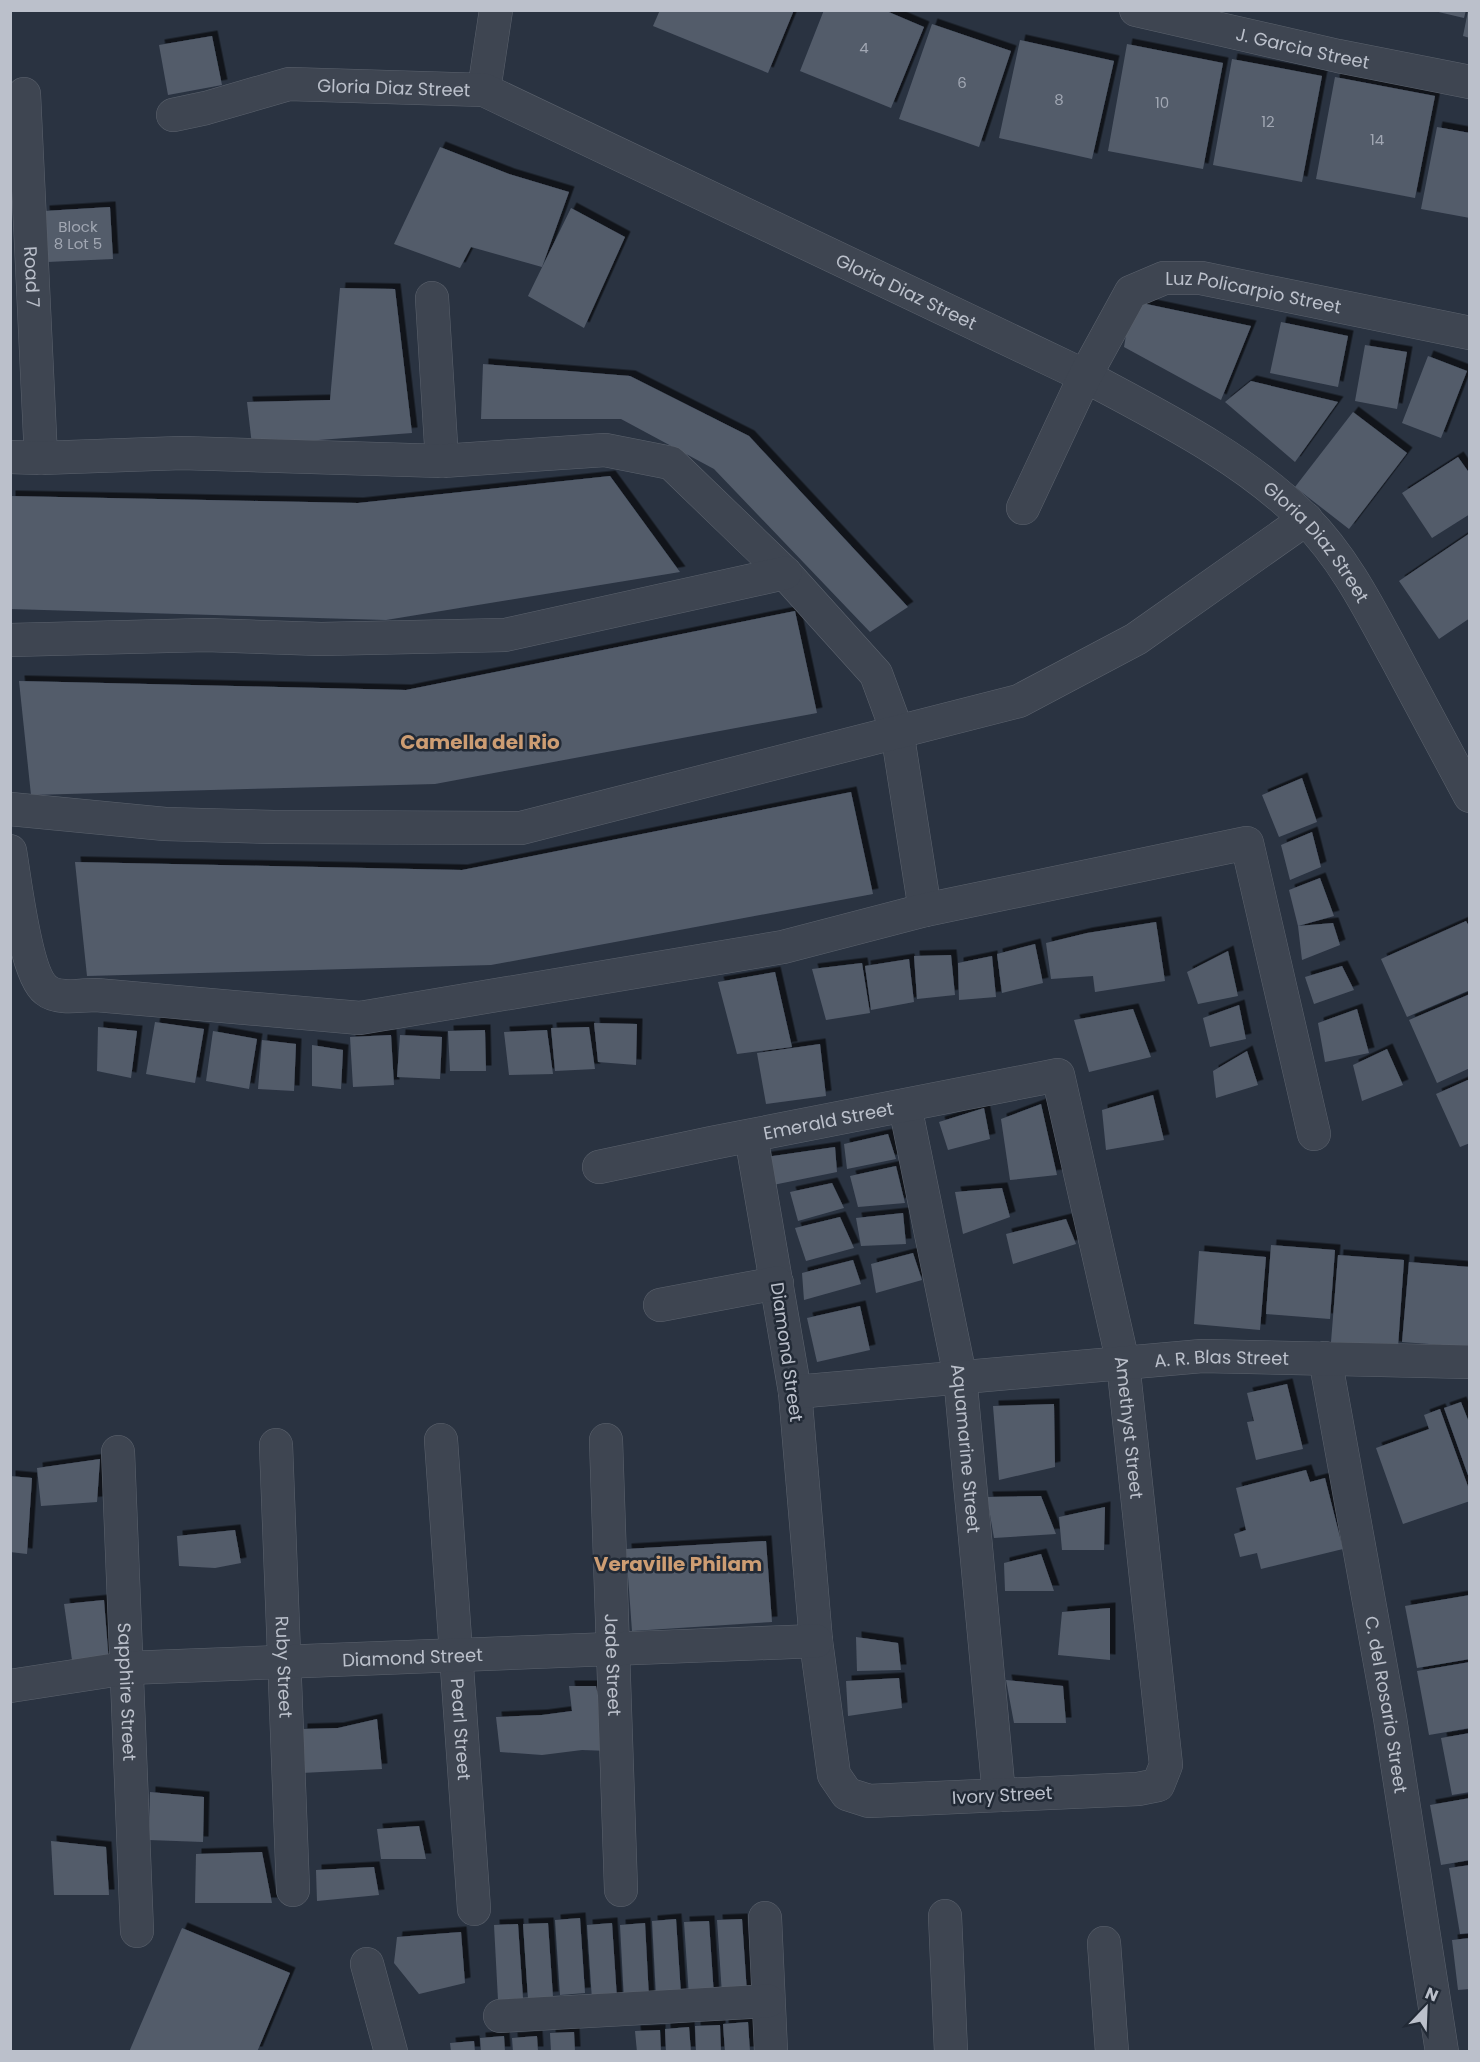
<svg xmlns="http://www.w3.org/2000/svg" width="1480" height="2062" font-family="Poppins,sans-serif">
<defs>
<filter id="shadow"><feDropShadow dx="5.5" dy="-5.5" stdDeviation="0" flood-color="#0009"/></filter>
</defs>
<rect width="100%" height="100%" fill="#2a3341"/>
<path fill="#535c6b" filter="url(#shadow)" d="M 660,10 L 794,10 L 768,73 L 653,26 Z
M 824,10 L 884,10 L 924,27 L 891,108 L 800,71 Z
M 1430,10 L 1466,10 L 1464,18 Z
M 1468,11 L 1470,11 L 1470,38 L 1463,36 Z
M 932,24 L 1011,51 L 979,147 L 899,119 Z
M 212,36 L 222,85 L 168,95 L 159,45 Z
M 1020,40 L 1114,61 L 1092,159 L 999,138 Z
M 1127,44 L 1223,63 L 1203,169 L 1108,151 Z
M 1232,59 L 1322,76 L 1302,182 L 1213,165 Z
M 1335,77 L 1435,96 L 1415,198 L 1316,179 Z
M 1437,127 L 1470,133 L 1470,218 L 1421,209 Z
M 440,147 L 509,174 L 569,192 L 542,267 L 471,247 L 460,268 L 394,244 Z
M 110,207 L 113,259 L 47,262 L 44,211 Z
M 571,208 L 625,237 L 584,328 L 528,296 Z
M 340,288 L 395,289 L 412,433 L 252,445 L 247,402 L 330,400 Z
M 1132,301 L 1251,326 L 1221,400 L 1124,347 Z
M 1281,322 L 1348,336 L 1338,387 L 1270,373 Z
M 1365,345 L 1407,352 L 1397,409 L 1355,401 Z
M 1428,356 L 1467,371 L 1441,438 L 1402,423 Z
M 483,364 L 630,376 L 749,436 L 908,607 L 870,632 L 714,469 L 621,419 L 481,419 Z
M 1251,381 L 1338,402 L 1295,462 L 1225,402 Z
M 1353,412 L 1407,453 L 1349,529 L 1295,487 Z
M 1458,457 L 1470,474 L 1470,514 L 1432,538 L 1402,493 Z
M 610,476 L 680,572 L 386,620 L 10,609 L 10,496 L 358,503 Z
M 1470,533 L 1470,618 L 1439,639 L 1399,581 Z
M 795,611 L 817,713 L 435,784 L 31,795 L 19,681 L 406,690 Z
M 1302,778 L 1317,822 L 1279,837 L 1262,795 Z
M 851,792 L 873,894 L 491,965 L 87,976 L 75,862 L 462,870 Z
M 1312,832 L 1321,867 L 1290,880 L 1281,845 Z
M 1320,878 L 1334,916 L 1298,926 L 1333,923 L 1340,945 L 1302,960 L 1298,926 L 1289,890 Z
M 1466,921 L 1470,928 L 1470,990 L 1407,1017 L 1381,959 Z
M 1156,922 L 1165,981 L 1095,992 L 1093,976 L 1051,979 L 1046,943 L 1087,933 Z
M 1035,944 L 1043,983 L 1002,993 L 997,954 Z
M 1228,951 L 1238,996 L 1198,1004 L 1187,972 Z
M 951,955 L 955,995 L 917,999 L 914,956 Z
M 992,956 L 996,997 L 959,1000 L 958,963 Z
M 909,959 L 914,1002 L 871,1010 L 865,966 Z
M 862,963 L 870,1013 L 826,1020 L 812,969 Z
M 1342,966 L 1354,990 L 1314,1004 L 1305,977 Z
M 775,972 L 792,1047 L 737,1054 L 718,982 Z
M 1470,994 L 1470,1068 L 1437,1083 L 1409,1020 Z
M 1239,1005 L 1246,1039 L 1210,1047 L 1203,1018 Z
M 1133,1009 L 1151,1057 L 1089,1072 L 1074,1020 Z
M 1357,1009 L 1369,1053 L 1325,1062 L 1318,1023 Z
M 155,1022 L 204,1029 L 195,1083 L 146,1074 Z
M 594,1023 L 637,1024 L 636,1065 L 598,1062 Z
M 98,1027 L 137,1031 L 131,1078 L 97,1071 Z
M 589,1027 L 595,1069 L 555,1071 L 551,1028 Z
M 485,1030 L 486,1071 L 450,1071 L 448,1031 Z
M 547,1030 L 553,1074 L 509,1075 L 504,1032 Z
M 213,1031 L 257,1039 L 249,1089 L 206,1081 Z
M 391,1035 L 394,1085 L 353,1087 L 350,1037 Z
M 400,1035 L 442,1037 L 440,1079 L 397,1077 Z
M 262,1040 L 296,1044 L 294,1091 L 258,1089 Z
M 820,1044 L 826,1096 L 766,1104 L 757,1053 Z
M 312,1045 L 343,1050 L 341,1089 L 312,1086 Z
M 1387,1049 L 1403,1085 L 1362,1101 L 1353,1065 Z
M 1247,1051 L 1258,1085 L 1216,1098 L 1213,1071 Z
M 1470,1079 L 1470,1143 L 1460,1147 L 1436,1094 Z
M 1153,1095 L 1164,1140 L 1106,1150 L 1102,1110 Z
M 1041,1104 L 1057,1175 L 1010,1180 L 1001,1119 Z
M 984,1108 L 990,1139 L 948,1150 L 939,1122 Z
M 888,1134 L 896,1159 L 847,1169 L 844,1144 Z
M 835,1147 L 837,1172 L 768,1186 L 766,1157 Z
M 896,1166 L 905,1203 L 858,1207 L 850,1176 Z
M 832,1183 L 844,1208 L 798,1221 L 790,1192 Z
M 1002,1188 L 1010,1217 L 963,1234 L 955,1192 Z
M 903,1213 L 906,1244 L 861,1246 L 856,1218 Z
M 840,1217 L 854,1248 L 806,1261 L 795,1228 Z
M 1066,1219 L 1076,1244 L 1013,1264 L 1006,1234 Z
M 1271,1245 L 1335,1250 L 1330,1319 L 1266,1314 Z
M 1199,1251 L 1266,1257 L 1260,1330 L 1194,1324 Z
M 913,1253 L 922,1280 L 876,1293 L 871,1264 Z
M 1338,1255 L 1404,1260 L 1398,1347 L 1331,1342 Z
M 853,1260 L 861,1284 L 804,1300 L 802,1273 Z
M 1409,1262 L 1470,1267 L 1470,1347 L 1402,1342 Z
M 860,1306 L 870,1350 L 817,1362 L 807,1318 Z
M 1287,1384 L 1303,1449 L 1256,1460 L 1247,1422 L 1254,1421 L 1247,1393 Z
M 1461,1402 L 1470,1425 L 1469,1478 L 1444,1408 Z
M 1054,1404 L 1055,1467 L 999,1480 L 993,1406 Z
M 1440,1409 L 1470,1492 L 1470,1501 L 1403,1524 L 1376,1448 L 1429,1429 L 1424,1415 Z
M 100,1459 L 97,1502 L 41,1506 L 37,1468 Z
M 1306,1470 L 1310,1482 L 1325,1478 L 1343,1549 L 1261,1569 L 1257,1553 L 1240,1557 L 1234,1534 L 1246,1530 L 1236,1488 Z
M 10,1476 L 32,1478 L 27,1554 L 10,1552 Z
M 1041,1496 L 1056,1534 L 994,1538 L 987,1497 Z
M 1105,1507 L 1104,1550 L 1062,1550 L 1059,1517 Z
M 235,1530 L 241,1563 L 215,1568 L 179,1566 L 177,1536 Z
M 766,1541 L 772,1622 L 632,1631 L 626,1549 Z
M 1041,1554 L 1054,1591 L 1005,1591 L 1004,1563 Z
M 1470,1595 L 1470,1659 L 1417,1668 L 1405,1606 Z
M 104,1600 L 109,1663 L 73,1667 L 64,1604 Z
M 1110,1608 L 1110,1660 L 1058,1655 L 1062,1612 Z
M 856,1637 L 898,1643 L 901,1670 L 857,1671 Z
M 1470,1662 L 1470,1728 L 1429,1735 L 1417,1671 Z
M 899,1678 L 902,1708 L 848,1716 L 846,1681 Z
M 1006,1680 L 1063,1686 L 1066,1723 L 1014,1723 Z
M 569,1686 L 596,1686 L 610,1751 L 582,1750 L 542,1755 L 500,1752 L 496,1717 L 542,1715 L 572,1711 Z
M 377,1719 L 382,1769 L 301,1773 L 302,1729 L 338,1728 Z
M 1470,1733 L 1470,1792 L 1452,1795 L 1441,1738 Z
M 150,1792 L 204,1797 L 203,1842 L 149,1840 Z
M 1470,1798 L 1470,1860 L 1441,1865 L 1430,1805 Z
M 419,1826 L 426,1859 L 381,1859 L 377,1829 Z
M 51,1841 L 106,1847 L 109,1895 L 54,1895 Z
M 262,1852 L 272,1903 L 195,1903 L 196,1854 Z
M 1470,1865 L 1470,1933 L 1460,1934 L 1449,1868 Z
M 374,1867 L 379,1895 L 317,1901 L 316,1870 Z
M 580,1918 L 585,1993 L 560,1995 L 555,1920 Z
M 676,1919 L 681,1994 L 656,1996 L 652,1921 Z
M 742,1919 L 747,1993 L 722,1994 L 717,1920 Z
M 709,1921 L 714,1996 L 689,1997 L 684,1922 Z
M 548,1923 L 553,1997 L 528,1999 L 523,1924 Z
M 612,1923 L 617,1999 L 592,2000 L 587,1925 Z
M 645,1923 L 649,1998 L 624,2000 L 620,1925 Z
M 518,1924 L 523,1998 L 498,2000 L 494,1925 Z
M 182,1928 L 290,1973 L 257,2052 L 129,2052 Z
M 461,1932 L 465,1983 L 419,1994 L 394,1963 L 397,1937 Z
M 1470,1938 L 1470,1989 L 1458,1990 L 1452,1940 Z
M 748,2022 L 750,2052 L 725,2052 L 723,2024 Z
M 720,2025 L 721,2052 L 696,2052 L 695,2026 Z
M 689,2027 L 691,2052 L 666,2052 L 665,2029 Z
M 660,2030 L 661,2052 L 637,2052 L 635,2031 Z
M 574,2032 L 575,2052 L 551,2052 L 550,2033 Z
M 504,2036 L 505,2052 L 481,2052 L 480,2038 Z
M 537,2036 L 538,2052 L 513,2052 L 512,2038 Z
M 474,2041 L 475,2052 L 451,2052 L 450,2043 Z"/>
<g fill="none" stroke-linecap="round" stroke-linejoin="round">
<defs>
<g id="minor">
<path id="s1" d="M 1136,10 L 1338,56 L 1470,82"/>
<path d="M 484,90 L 496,10"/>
<path id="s2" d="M 24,94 L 41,458"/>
<path id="s3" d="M 173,115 L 206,108 L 289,84 L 484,90 L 1085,376 C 1161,417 1243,457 1305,519 C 1344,558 1369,608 1395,656 C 1420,702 1445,749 1470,796"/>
<path d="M 432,298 L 442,461"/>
<path d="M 10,457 L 41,458 L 182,453 L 442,461 L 605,450 L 671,463 L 785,573 L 876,674 L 897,731 L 925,910"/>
<path id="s4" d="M 1023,508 L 1085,376 L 1131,292 L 1164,278 L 1201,278 L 1470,333"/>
<path d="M 10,640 L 206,635 L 321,639 L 505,635 L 785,573"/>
<path d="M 10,809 L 165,824 L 274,827 L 521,828 L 1019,701 L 1136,639 L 1306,519"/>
<path d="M 10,851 C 15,879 25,974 46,990 C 58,1000 81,995 96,995 L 360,1018 L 783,947 L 925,910 L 1247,843 L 1314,1134"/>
<path id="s5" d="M 905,1106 L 960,1376 L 999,1795"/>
<path id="s6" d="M 599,1167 L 712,1143 L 1058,1075 L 1123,1363 L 1166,1765 L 1158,1785 L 1138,1789 L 869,1801 L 847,1794 L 834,1775 L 816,1641 L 795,1392 L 751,1136"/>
<path d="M 660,1305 L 777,1283"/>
<path id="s7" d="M 1325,1358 L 1390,1718 L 1442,2052"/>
<path id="s8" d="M 795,1392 L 1202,1356 L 1470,1362"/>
<path id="s9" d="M 441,1440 L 474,1909"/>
<path id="s10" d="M 606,1440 L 621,1890"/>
<path id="s11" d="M 276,1445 L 293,1890"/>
<path id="s12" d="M 118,1452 L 137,1931"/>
<path id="s13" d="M 10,1686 L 127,1668 L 816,1641"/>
<path d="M 945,1916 L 951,2052"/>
<path d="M 765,1918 L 771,2052"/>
<path d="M 1104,1943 L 1112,2052"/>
<path d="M 367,1964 L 391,2052"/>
<path d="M 500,2016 L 768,2001"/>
</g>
</defs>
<use href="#minor" stroke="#5c636e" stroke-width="34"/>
<use href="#minor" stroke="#3e4551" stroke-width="33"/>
</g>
<g text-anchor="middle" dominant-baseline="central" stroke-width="5" stroke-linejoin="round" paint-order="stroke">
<g font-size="15" fill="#a1a7b3">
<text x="864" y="47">4</text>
<text x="962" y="82">6</text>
<text x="1059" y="99">8</text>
<text x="1162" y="102">10</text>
<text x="1268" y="121">12</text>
<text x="1377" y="139">14</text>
<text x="78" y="226">Block<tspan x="78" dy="17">8 Lot 5</tspan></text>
</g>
<g font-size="18" fill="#bbc0cb" stroke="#222a36">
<text stroke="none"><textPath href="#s1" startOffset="171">J. Garcia Street</textPath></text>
<text stroke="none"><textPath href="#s3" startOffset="225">Gloria Diaz Street</textPath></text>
<text stroke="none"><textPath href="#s2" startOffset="183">Road 7</textPath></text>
<text stroke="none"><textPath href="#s3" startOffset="783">Gloria Diaz Street</textPath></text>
<text stroke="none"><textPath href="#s4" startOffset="368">Luz Policarpio Street</textPath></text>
<text stroke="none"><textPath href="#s3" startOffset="1269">Gloria Diaz Street</textPath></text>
<text stroke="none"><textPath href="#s6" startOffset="234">Emerald Street</textPath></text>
<text transform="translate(787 1352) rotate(82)">Diamond Street</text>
<text stroke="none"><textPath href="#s8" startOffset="428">A. R. Blas Street</textPath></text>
<text stroke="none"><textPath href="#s6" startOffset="828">Amethyst Street</textPath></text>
<text stroke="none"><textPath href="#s5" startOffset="348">Aquamarine Street</textPath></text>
<text stroke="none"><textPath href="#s13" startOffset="404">Diamond Street</textPath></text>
<text stroke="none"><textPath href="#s10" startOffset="225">Jade Street</textPath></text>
<text stroke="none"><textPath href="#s11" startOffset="222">Ruby Street</textPath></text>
<text stroke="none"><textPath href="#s12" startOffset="240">Sapphire Street</textPath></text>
<text stroke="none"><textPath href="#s7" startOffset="352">C. del Rosario Street</textPath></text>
<text stroke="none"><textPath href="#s9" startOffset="290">Pearl Street</textPath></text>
<text transform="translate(1002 1795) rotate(-3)">Ivory Street</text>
</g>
<g font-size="20" font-weight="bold" fill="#cd9d73" stroke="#222a36">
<text x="480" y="742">Camella del Rio</text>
<text x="678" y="1564">Veraville Philam</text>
</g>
</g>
<rect width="1480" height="2062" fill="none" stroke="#bbc0cb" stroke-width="24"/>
<g transform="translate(1426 2008) rotate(23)" stroke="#222a36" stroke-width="4.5" paint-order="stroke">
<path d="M0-4.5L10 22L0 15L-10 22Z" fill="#bbc0cb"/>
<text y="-9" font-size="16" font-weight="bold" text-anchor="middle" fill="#bbc0cb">N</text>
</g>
</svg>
